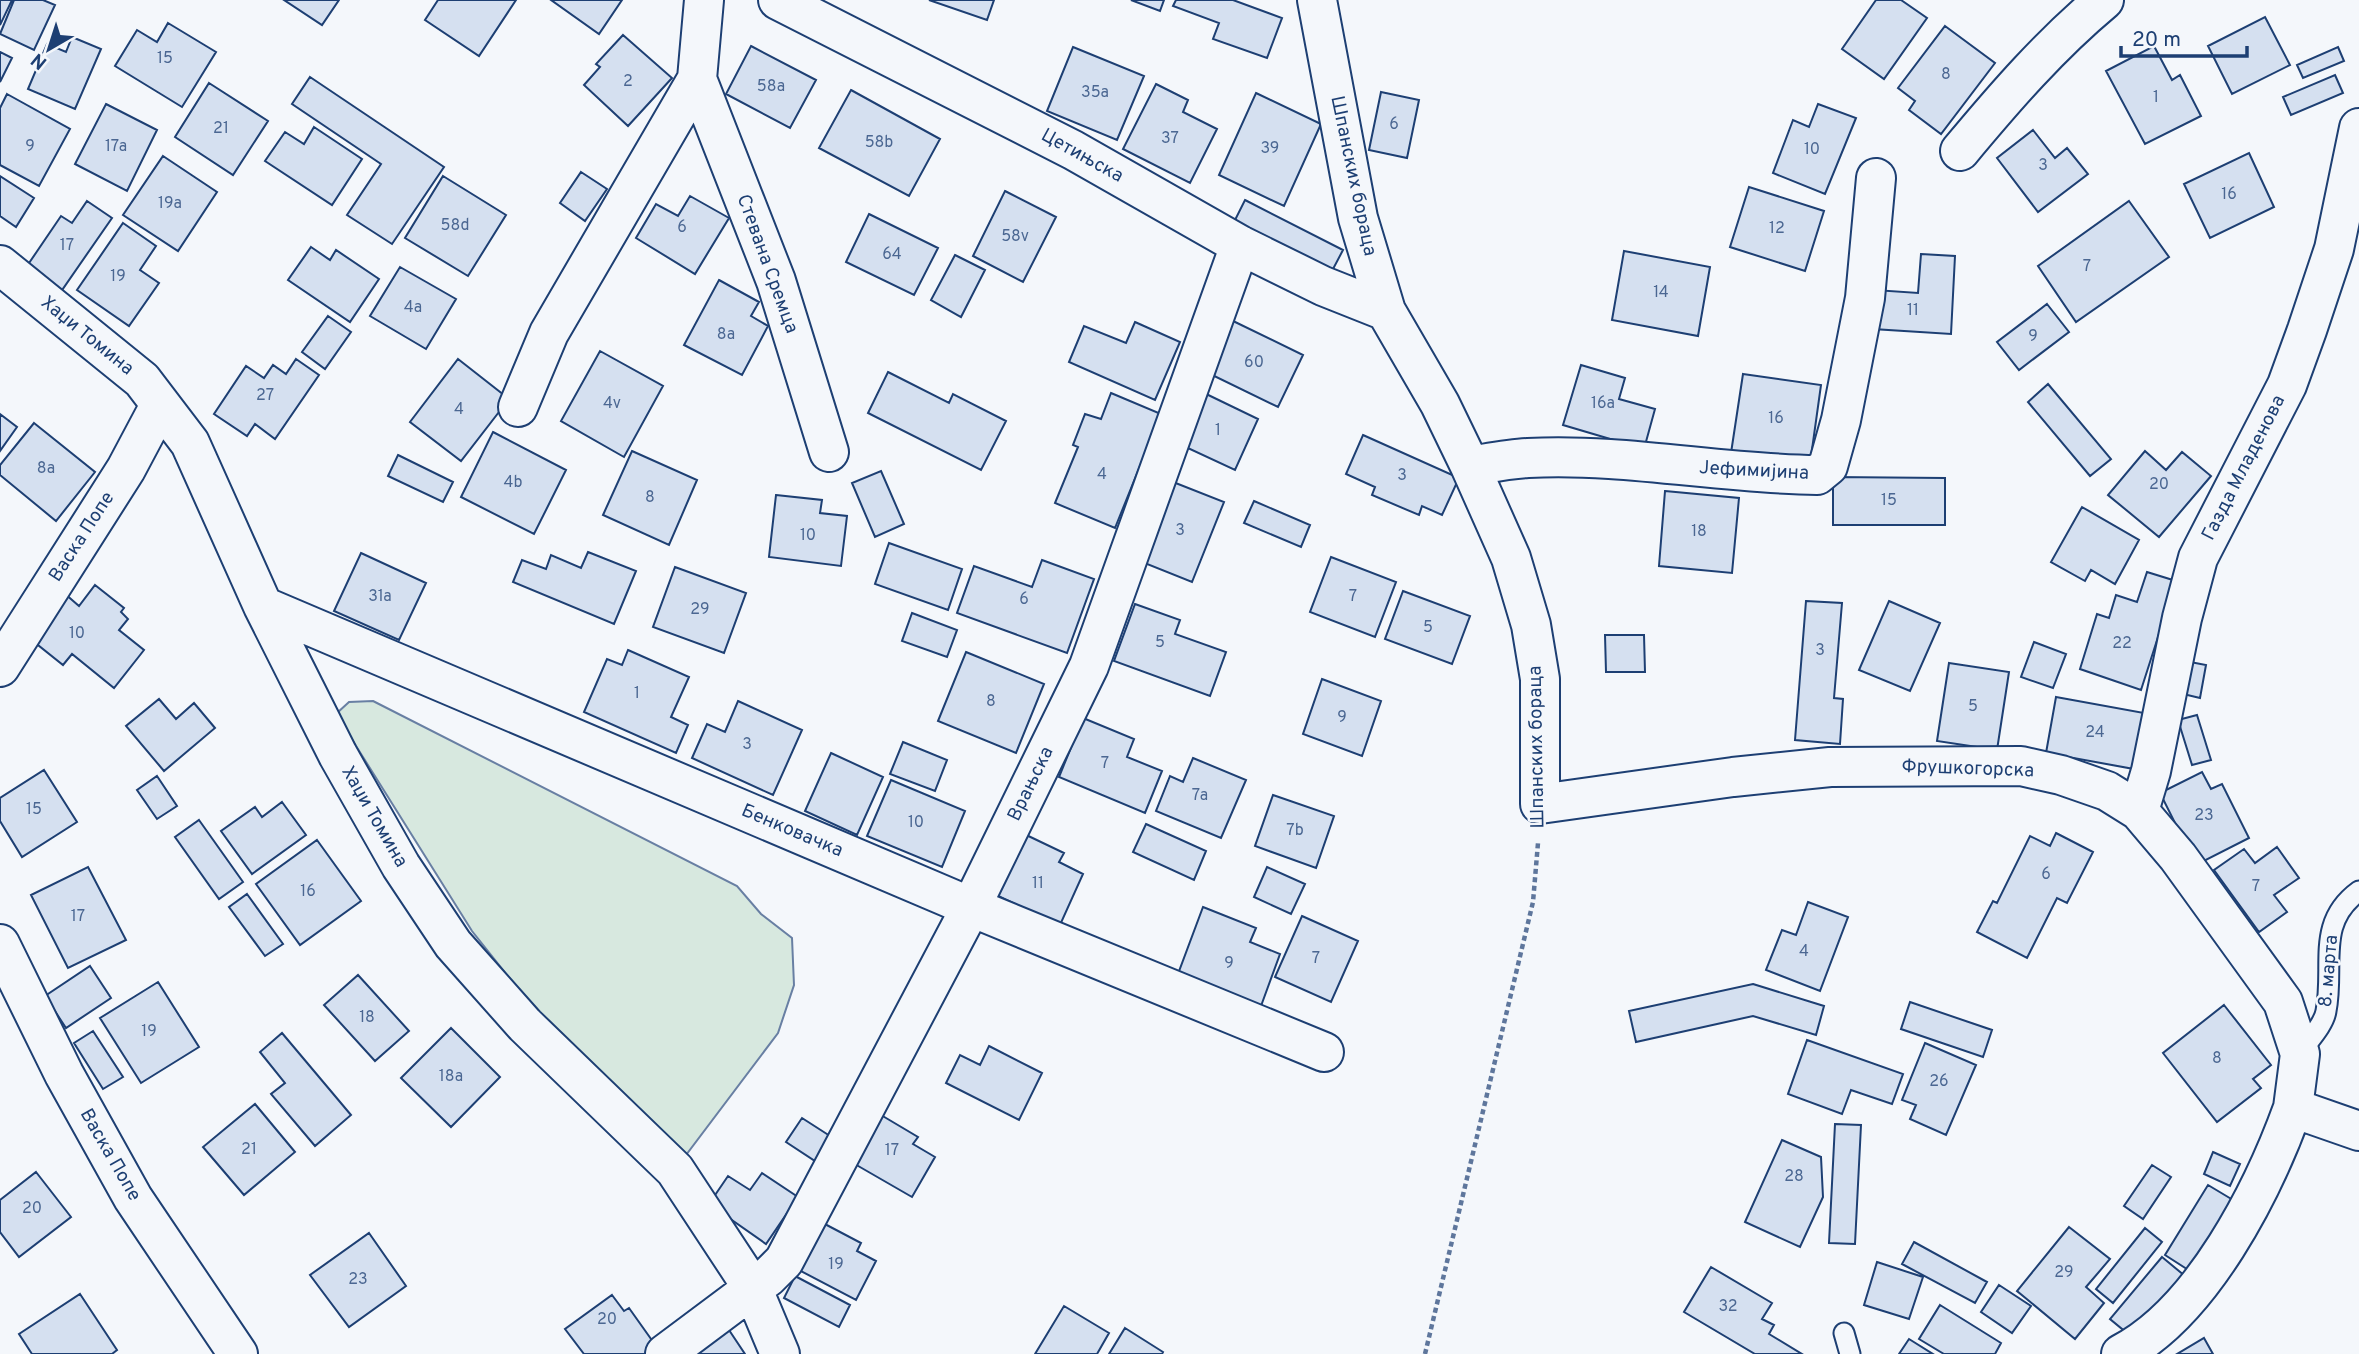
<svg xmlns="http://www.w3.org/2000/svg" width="2359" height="1354" font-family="Overpass,sans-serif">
<rect width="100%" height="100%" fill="#f4f7fb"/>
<path fill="#d7e8df" stroke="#687fa3" stroke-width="2" d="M 373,701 L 737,886 L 761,914 L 792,938 L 794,985 L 778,1033 L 686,1155 L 538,1014 L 472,931 L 336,714 L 349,702 Z"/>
<path fill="#d5e0f0" stroke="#1d3f73" stroke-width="2" d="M 0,0 L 12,0 L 0,25 Z
M 14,0 L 43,0 L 55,5 L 34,50 L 0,34 Z
M 284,0 L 339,0 L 322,25 Z
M 438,0 L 516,0 L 479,56 L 425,20 Z
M 551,0 L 622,0 L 599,34 Z
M 929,0 L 994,0 L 987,20 Z
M 1131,0 L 1164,0 L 1160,11 Z
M 1176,0 L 1233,0 L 1282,18 L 1267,58 L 1213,39 L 1219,23 L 1173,6 Z
M 1876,0 L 1901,0 L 1927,18 L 1884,79 L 1842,49 Z
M 2265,17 L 2290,65 L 2232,94 L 2208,46 Z
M 168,23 L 216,52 L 182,107 L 115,66 L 137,30 L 157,42 Z
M 1945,26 L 1995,63 L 1941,134 L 1909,110 L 1915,101 L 1898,88 Z
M 623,35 L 672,78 L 628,126 L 584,85 L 600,67 L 596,64 Z
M 72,37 L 101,49 L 75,109 L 28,89 L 47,44 L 66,52 Z
M 751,46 L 816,80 L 790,128 L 726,94 Z
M 2154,46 L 2172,80 L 2180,75 L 2201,116 L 2145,144 L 2106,71 Z
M 1073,47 L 1144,76 L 1117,140 L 1047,111 Z
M 2338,47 L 2344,61 L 2303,78 L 2297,65 Z
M 0,52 L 12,58 L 0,82 Z
M 2335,75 L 2343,93 L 2291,115 L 2283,97 Z
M 310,77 L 444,167 L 392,244 L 347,215 L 381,164 L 292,104 Z
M 209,83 L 268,121 L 233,175 L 175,137 Z
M 1156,84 L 1188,100 L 1183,112 L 1217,129 L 1190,183 L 1123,149 Z
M 851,90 L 940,139 L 909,196 L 819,148 Z
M 1381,92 L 1419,100 L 1407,158 L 1369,150 Z
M 1256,93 L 1321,124 L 1284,206 L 1219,175 Z
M 7,94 L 70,129 L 39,186 L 0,165 L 0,108 Z
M 106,104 L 157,130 L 127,191 L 75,164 Z
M 1818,104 L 1856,118 L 1825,194 L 1773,173 L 1793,120 L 1809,127 Z
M 314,127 L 362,159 L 332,205 L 265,161 L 285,132 L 304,144 Z
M 2033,130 L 2055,158 L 2067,148 L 2088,174 L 2038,212 L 1997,158 Z
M 2249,153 L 2274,207 L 2210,238 L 2184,184 Z
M 163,156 L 217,192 L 178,251 L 123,215 Z
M 581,172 L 607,189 L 585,221 L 560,203 Z
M 0,176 L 34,198 L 16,227 L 0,216 Z
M 443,176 L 506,215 L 468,276 L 405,238 Z
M 1749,187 L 1824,211 L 1805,271 L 1730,247 Z
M 1005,191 L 1056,217 L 1023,282 L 973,256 Z
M 690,196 L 729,218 L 695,274 L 636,238 L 656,204 L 678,216 Z
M 1245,200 L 1343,250 L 1332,271 L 1234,222 Z
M 87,201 L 112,218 L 60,293 L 25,269 L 61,216 L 72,223 Z
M 2129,201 L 2169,257 L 2076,322 L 2038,266 Z
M 869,214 L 938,248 L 914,295 L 846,262 Z
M 123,223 L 156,246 L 140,270 L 159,283 L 129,326 L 77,290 Z
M 311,247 L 330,260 L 336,250 L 379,279 L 350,322 L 288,280 Z
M 1624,251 L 1710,267 L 1698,336 L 1612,320 Z
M 1921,254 L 1955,256 L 1951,334 L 1873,329 L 1875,290 L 1918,293 Z
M 955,255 L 985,270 L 961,317 L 931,300 Z
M 400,267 L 456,299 L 426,349 L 370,316 Z
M 719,280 L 759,302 L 751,316 L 768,326 L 742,375 L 684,345 Z
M 2047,304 L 2069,332 L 2019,370 L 1997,342 Z
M 328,316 L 351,332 L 325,369 L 302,352 Z
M 1231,320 L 1303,355 L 1278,407 L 1206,372 Z
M 1135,322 L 1180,342 L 1155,400 L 1069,362 L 1084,326 L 1126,343 Z
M 600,351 L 663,386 L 624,457 L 561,421 Z
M 296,359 L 319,375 L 275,439 L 255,424 L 247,436 L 214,414 L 246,366 L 264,378 L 273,365 L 286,374 Z
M 458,359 L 509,399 L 461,461 L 410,422 Z
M 1581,365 L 1625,378 L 1619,399 L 1655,409 L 1644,449 L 1563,425 Z
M 888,372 L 949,403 L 953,394 L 1006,421 L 981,470 L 868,413 Z
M 1743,374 L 1821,385 L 1810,464 L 1731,453 Z
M 2048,384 L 2111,459 L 2090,476 L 2028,402 Z
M 1200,391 L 1258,419 L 1235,470 L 1177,443 Z
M 1111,393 L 1161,414 L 1115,528 L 1055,503 L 1078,447 L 1073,445 L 1085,414 L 1101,419 Z
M 0,414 L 17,427 L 0,451 Z
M 34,423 L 95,472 L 56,521 L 0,475 L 0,465 Z
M 493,432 L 566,470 L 534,534 L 461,497 Z
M 1363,435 L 1459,478 L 1442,515 L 1422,506 L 1419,515 L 1372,495 L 1375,487 L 1346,474 Z
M 632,451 L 697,480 L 669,545 L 603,515 Z
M 2145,451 L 2166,470 L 2182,452 L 2211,476 L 2159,537 L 2108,495 Z
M 398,455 L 453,482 L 443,502 L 388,476 Z
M 881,471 L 904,524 L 875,537 L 852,483 Z
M 1833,477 L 1945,478 L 1945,525 L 1833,525 Z
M 1168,480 L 1224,502 L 1192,582 L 1137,560 Z
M 1665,491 L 1739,498 L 1732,573 L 1659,566 Z
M 776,495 L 822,500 L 820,513 L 847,516 L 841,566 L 769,557 Z
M 1254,501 L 1310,525 L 1301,547 L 1244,523 Z
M 2082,507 L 2139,540 L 2115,584 L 2091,570 L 2085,581 L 2051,562 Z
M 889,543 L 962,569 L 948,610 L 875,584 Z
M 588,552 L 636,571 L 614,624 L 513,582 L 522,560 L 546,569 L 551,555 L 581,568 Z
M 361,553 L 426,583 L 399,640 L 334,611 Z
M 1331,557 L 1396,582 L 1375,637 L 1310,612 Z
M 1042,560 L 1094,579 L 1067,653 L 957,613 L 974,566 L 1032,587 Z
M 675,567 L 746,593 L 724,653 L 653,627 Z
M 2147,572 L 2176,581 L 2141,690 L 2080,669 L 2097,614 L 2109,618 L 2116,595 L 2137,602 Z
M 95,585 L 124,608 L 121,612 L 128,619 L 119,630 L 144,650 L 114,688 L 72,654 L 63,665 L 28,637 L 64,593 L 79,606 Z
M 1403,591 L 1470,616 L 1452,664 L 1385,639 Z
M 1806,601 L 1842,603 L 1834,698 L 1843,699 L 1840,744 L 1795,740 Z
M 1889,601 L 1940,623 L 1910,691 L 1859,670 Z
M 1135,604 L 1180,620 L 1175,634 L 1226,652 L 1210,696 L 1114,661 Z
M 912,613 L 957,630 L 947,657 L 902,641 Z
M 1605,635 L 1644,635 L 1645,672 L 1606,672 Z
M 2034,642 L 2066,654 L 2053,688 L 2021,677 Z
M 628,650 L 689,677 L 671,717 L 688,725 L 676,753 L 584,712 L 607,659 L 622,665 Z
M 966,652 L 1044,684 L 1016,753 L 938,721 Z
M 2185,661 L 2206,665 L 2200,698 L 2179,693 Z
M 1949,663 L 2009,672 L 1997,750 L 1937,741 Z
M 1322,679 L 1381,701 L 1362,756 L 1303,734 Z
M 2056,697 L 2144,713 L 2134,769 L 2046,753 Z
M 159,699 L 176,719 L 194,703 L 215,728 L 164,771 L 126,726 Z
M 738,701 L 802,730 L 773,795 L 692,758 L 707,724 L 725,732 Z
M 2197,715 L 2211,760 L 2192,765 L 2178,720 Z
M 1083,718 L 1134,739 L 1127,757 L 1162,771 L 1145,813 L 1059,777 Z
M 903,742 L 947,760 L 935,791 L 890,774 Z
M 831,753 L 883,777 L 857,835 L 805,811 Z
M 1193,758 L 1246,780 L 1221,838 L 1156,811 L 1170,776 L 1183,782 Z
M 44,770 L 77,822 L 22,857 L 0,821 L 0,798 Z
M 2202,772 L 2211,789 L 2222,784 L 2249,838 L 2196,865 L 2160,793 Z
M 157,776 L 177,806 L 157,819 L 137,790 Z
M 891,780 L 965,811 L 942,867 L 867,836 Z
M 1273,795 L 1334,816 L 1316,868 L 1255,846 Z
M 282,802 L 306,835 L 252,874 L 221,831 L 255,807 L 262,817 Z
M 199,820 L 243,882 L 219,899 L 175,837 Z
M 1146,824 L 1206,851 L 1194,880 L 1133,852 Z
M 1020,832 L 1064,853 L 1059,862 L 1083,874 L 1060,925 L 992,893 Z
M 2056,833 L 2093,852 L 2067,903 L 2057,898 L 2027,958 L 1977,932 L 1993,901 L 1997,903 L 2030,836 L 2050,846 Z
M 317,840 L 361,901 L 300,945 L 256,884 Z
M 2277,847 L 2299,878 L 2274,895 L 2287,912 L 2259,932 L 2214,870 L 2244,849 L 2255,863 Z
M 88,867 L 126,940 L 68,968 L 31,895 Z
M 1267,867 L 1305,884 L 1291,914 L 1254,897 Z
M 247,894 L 283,944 L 265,956 L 229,907 Z
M 1808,902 L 1848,917 L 1820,991 L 1766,970 L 1782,930 L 1796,935 Z
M 1203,907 L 1256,928 L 1250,942 L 1280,954 L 1261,1006 L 1178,974 Z
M 1302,916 L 1358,941 L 1331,1002 L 1275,977 Z
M 90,966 L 111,998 L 66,1028 L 45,996 Z
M 358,975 L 409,1031 L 375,1061 L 324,1005 Z
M 158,982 L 199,1047 L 141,1083 L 100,1018 Z
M 1753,984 L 1824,1006 L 1816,1035 L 1753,1016 L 1636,1042 L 1629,1011 Z
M 1910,1002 L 1992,1030 L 1983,1057 L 1901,1029 Z
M 2224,1005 L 2271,1065 L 2253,1079 L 2261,1088 L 2217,1122 L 2163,1053 Z
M 451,1028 L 500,1077 L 451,1127 L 401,1078 Z
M 93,1031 L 123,1077 L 103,1089 L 74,1043 Z
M 282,1033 L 351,1115 L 315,1146 L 271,1094 L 285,1083 L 260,1052 Z
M 1807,1040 L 1903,1074 L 1892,1104 L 1851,1090 L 1842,1114 L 1788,1094 Z
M 1925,1043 L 1976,1065 L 1946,1135 L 1910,1119 L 1916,1105 L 1902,1100 Z
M 989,1046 L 1042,1073 L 1019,1120 L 946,1083 L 960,1055 L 980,1065 Z
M 255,1104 L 295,1152 L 244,1195 L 203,1147 Z
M 881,1115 L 918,1137 L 913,1144 L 935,1157 L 912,1197 L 853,1163 Z
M 802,1118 L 830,1136 L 815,1161 L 786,1142 Z
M 1835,1124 L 1861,1125 L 1855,1244 L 1829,1243 Z
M 1782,1140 L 1821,1157 L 1823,1197 L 1800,1247 L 1745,1222 Z
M 2213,1152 L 2240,1164 L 2230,1186 L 2204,1174 Z
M 2152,1165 L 2171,1177 L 2143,1219 L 2124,1206 Z
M 36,1172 L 71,1217 L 19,1257 L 0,1232 L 0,1200 Z
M 762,1173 L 798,1197 L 766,1244 L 709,1204 L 728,1176 L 750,1190 Z
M 2208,1185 L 2233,1200 L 2190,1271 L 2165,1255 Z
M 821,1222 L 861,1243 L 857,1251 L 876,1261 L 856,1300 L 797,1269 Z
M 2069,1227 L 2110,1259 L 2086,1287 L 2104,1303 L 2075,1339 L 2017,1291 Z
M 2145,1228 L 2162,1242 L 2113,1303 L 2096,1289 Z
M 369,1233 L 406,1286 L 349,1327 L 310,1275 Z
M 1914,1242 L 1987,1282 L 1975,1303 L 1902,1264 Z
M 2162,1257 L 2185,1276 L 2133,1338 L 2110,1319 Z
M 1877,1262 L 1923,1277 L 1909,1319 L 1864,1305 Z
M 1711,1267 L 1772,1303 L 1762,1319 L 1774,1325 L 1769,1334 L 1802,1354 L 1755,1354 L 1684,1312 Z
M 795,1276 L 850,1305 L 839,1327 L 784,1298 Z
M 1999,1285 L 2031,1306 L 2012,1333 L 1981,1312 Z
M 80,1294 L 117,1350 L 112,1354 L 32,1354 L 19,1334 Z
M 612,1295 L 624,1311 L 629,1308 L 656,1346 L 645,1354 L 584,1354 L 565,1329 Z
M 1940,1305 L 2001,1343 L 1995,1354 L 1944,1354 L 1919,1339 Z
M 1064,1306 L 1109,1333 L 1097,1354 L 1035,1354 Z
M 727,1327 L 745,1354 L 694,1354 Z
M 1125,1328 L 1163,1352 L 1162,1354 L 1109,1354 Z
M 2204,1338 L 2213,1354 L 2177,1354 Z
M 1909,1339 L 1933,1354 L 1899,1354 Z"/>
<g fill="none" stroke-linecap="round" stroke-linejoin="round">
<defs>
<path id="lane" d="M 2300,1053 C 2308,1041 2324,1025 2326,1011 C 2335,966 2315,923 2359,891
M 1844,1333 L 1850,1354"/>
<path id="street" d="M 778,0 L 1073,150 L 1240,245 L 1323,286 L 1386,311
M 1317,0 L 1358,218 L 1386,311 L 1440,404 L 1470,466 L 1511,558 L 1531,625 L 1540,679 L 1540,804 L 1733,777 L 1830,767 L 2021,766 L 2061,775 L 2107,791 L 2139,811 L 2178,857 L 2283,1002 L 2300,1054 L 2293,1108 L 2359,1131
M 697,79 L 776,281 L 829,452
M 1960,151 C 2005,97 2050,45 2104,0
M 0,265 L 142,380 L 190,443 L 263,606 L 338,755 L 401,866 L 453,944 L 525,1025 L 675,1170 L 752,1287 L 780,1354
M 518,407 L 549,333 L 697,79 L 704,0
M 1470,466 C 1489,463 1509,459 1528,458 C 1624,453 1721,474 1817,475 L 1828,466 L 1841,420 L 1865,298 L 1876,178
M 263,606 L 971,907 L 1324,1052
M 0,667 L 126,469 L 160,405
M 2139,811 L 2151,771 L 2182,618 L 2198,558 L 2287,385 L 2307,330 L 2334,249 L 2359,128
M 0,944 L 64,1074 L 133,1198 L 238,1354
M 665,1354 L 768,1277 L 784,1261 L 971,907 L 1089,666 L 1240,245
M 2121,1354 C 2202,1312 2263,1191 2293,1108"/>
</defs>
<use href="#lane" stroke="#1d3f73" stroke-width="23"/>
<use href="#street" stroke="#1d3f73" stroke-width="42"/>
<path stroke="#5e769c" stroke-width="4.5" stroke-dasharray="5 3.5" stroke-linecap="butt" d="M 1425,1354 L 1533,902 L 1538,843"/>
<use href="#lane" stroke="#f4f7fb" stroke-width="19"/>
<use href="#street" stroke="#f4f7fb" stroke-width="38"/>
</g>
<g text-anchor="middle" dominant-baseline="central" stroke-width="5" stroke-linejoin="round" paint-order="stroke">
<g font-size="16" fill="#4b6792">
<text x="165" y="59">15</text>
<text x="1946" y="75">8</text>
<text x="628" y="82">2</text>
<text x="771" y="87">58a</text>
<text x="1095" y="93">35a</text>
<text x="2156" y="98">1</text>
<text x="1394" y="125">6</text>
<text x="221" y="129">21</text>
<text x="1170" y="139">37</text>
<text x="879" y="143">58b</text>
<text x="30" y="147">9</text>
<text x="116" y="147">17a</text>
<text x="1270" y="149">39</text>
<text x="1812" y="150">10</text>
<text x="2043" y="166">3</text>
<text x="2229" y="195">16</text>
<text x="170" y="204">19a</text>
<text x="455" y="226">58d</text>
<text x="682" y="228">6</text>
<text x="1777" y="229">12</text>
<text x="1015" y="237">58v</text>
<text x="67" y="246">17</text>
<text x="892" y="255">64</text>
<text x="2087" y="267">7</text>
<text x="118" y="277">19</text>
<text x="1661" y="293">14</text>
<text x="413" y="308">4a</text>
<text x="1913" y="311">11</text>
<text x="726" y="335">8a</text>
<text x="2033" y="337">9</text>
<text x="1254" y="363">60</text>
<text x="265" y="396">27</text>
<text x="612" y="404">4v</text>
<text x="1603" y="404">16a</text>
<text x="459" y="410">4</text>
<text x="1776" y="419">16</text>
<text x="1218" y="431">1</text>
<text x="46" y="469">8a</text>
<text x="1102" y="475">4</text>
<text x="1402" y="476">3</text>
<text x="513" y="483">4b</text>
<text x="2159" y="485">20</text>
<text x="650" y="498">8</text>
<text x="1889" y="501">15</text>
<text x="1180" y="531">3</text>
<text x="1699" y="532">18</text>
<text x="808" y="536">10</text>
<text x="380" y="597">31a</text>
<text x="1353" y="597">7</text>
<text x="1024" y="600">6</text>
<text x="700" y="610">29</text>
<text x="1428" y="628">5</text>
<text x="77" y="634">10</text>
<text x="1160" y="643">5</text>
<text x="2122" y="644">22</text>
<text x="1820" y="651">3</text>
<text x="637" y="694">1</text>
<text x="991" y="702">8</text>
<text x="1973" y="707">5</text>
<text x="1342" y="718">9</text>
<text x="2095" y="733">24</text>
<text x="747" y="745">3</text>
<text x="1105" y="764">7</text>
<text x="1200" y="796">7a</text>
<text x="34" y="810">15</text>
<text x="2204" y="816">23</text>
<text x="916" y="823">10</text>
<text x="1295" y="831">7b</text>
<text x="2046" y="875">6</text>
<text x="1038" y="884">11</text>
<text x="2256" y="887">7</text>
<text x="308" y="892">16</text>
<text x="78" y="917">17</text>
<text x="1804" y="952">4</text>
<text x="1316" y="959">7</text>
<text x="1229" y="964">9</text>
<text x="367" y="1018">18</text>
<text x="149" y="1032">19</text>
<text x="2217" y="1059">8</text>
<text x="451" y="1077">18a</text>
<text x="1939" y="1082">26</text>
<text x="249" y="1150">21</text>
<text x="892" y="1151">17</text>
<text x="1794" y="1177">28</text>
<text x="32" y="1209">20</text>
<text x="836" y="1265">19</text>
<text x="2064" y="1273">29</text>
<text x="358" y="1280">23</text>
<text x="1728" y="1307">32</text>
<text x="607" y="1320">20</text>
</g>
<g font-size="19" fill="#1d3f73" stroke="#f4f7fb">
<text transform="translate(1082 156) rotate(29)">Цетињска</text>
<text transform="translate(1353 176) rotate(78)">Шпанских бораца</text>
<text transform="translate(767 264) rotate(70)">Стевана Сремца</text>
<text transform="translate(87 336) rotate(39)">Хаџи Томина</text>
<text transform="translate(2244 468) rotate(-63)">Газда Младенова</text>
<text transform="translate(1754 471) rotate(3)">Јефимијина</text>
<text transform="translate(82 537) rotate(-57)">Васка Попе</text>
<text transform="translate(1537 747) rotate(-91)">Шпанских бораца</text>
<text transform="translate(1968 769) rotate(2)">Фрушкогорска</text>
<text transform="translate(1031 784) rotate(-64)">Врањска</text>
<text transform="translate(374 817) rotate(60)">Хаџи Томина</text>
<text transform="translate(792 831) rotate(23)">Бенковачка</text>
<text transform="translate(2329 971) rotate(-85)">8. марта</text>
<text transform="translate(110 1155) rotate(60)">Васка Попе</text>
</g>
</g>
<g transform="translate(49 49) rotate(219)" stroke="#f4f7fb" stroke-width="5" paint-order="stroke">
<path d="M0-5L12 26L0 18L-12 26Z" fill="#1d3f73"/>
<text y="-10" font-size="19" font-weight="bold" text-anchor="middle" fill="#1d3f73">N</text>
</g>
<path d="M2121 46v10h126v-10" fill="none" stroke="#1d3f73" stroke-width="3.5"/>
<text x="2132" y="46" font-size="21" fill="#1d3f73" stroke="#f4f7fb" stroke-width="5" paint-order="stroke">20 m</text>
</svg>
